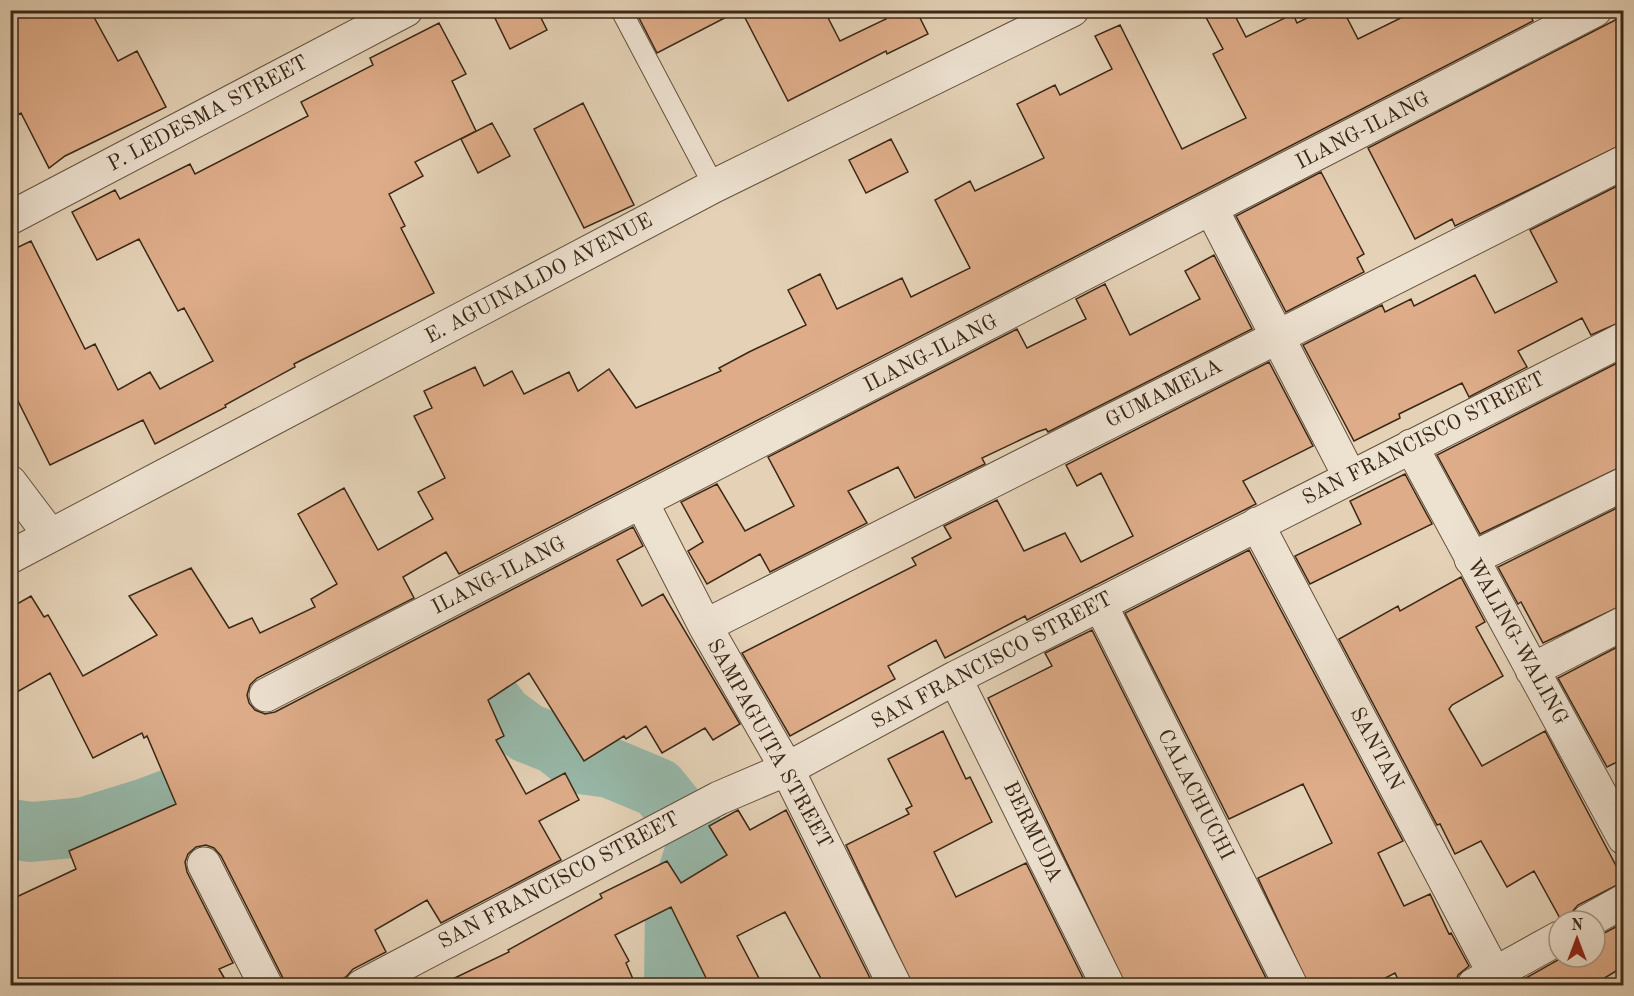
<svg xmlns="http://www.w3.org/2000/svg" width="1634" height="996" font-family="'Old Standard TT',serif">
<rect width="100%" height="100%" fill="#e4d1b6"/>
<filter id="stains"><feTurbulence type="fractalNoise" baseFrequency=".00333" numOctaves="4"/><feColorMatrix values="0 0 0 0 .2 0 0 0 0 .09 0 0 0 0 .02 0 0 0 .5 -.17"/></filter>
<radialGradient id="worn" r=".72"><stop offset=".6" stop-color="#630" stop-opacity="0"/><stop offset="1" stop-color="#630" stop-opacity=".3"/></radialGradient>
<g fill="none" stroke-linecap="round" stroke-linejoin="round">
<path stroke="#97b8a9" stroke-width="60" d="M 414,701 L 451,688 L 476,689 L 489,697 L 504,716 L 527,733 L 555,744 L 580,764 L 610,768 L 658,788 L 699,839 L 675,912 L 674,986
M 10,829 L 31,832 L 85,827 L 143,809 L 213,783 L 254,782"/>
</g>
<path fill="#deac89" stroke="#3a2816" stroke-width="1.5" d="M 10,10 L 90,10 L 118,61 L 137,51 L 166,107 L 65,156 L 49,168 L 21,113 L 10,119 Z
M 491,10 L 537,10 L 547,30 L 510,49 Z
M 635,10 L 740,10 L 657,53 Z
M 741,10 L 824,10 L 840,41 L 886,19 L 881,10 L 916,10 L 928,34 L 887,54 L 886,51 L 788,101 Z
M 1202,10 L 1232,10 L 1246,37 L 1293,14 L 1297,23 L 1323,10 L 1343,10 L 1358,39 L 1417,10 L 1528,10 L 1533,21 L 459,574 L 446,552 L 403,577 L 414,598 L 257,678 L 250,685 L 247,695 L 249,703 L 255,710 L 265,714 L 275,712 L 633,527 L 643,546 L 617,560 L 642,606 L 663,594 L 740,724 L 713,740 L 705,728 L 662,753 L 646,726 L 626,739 L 624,736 L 584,761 L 529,673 L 488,700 L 504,736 L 496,740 L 526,794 L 565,773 L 579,800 L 539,821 L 561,860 L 441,923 L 427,900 L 375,930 L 386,952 L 353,969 L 346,977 L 329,986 L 287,986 L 221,856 L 214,848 L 206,845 L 196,847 L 188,854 L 185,862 L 187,872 L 233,963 L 219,969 L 229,986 L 17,986 L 10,973 L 10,900 L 76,869 L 69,851 L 176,804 L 147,736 L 144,738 L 142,733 L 93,758 L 50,673 L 10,696 L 10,608 L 31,596 L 44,617 L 48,615 L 83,676 L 157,635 L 129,596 L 191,568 L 229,628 L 252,618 L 260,633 L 315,607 L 311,599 L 337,584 L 298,514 L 344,488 L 378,550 L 433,519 L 418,492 L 445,478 L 414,416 L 432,408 L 424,391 L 475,367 L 484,386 L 512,371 L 524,394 L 569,372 L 578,391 L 609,369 L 636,408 L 721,371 L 719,368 L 749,352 L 806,325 L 788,290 L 820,274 L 837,309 L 902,278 L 911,297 L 970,268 L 935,200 L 970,181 L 975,191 L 1044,158 L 1017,104 L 1055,85 L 1060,95 L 1112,69 L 1095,36 L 1120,25 L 1182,149 L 1246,118 L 1213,54 L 1223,49 Z
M 1623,16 L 1623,144 L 1455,226 L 1452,219 L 1415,239 L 1368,148 Z
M 439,23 L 466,74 L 452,81 L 476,131 L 415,162 L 423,176 L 389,194 L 405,226 L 401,228 L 434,293 L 294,364 L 295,367 L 225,405 L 226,407 L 155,444 L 143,420 L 50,465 L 10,385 L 10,251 L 31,241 L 85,349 L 95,344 L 118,390 L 150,372 L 160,389 L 213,361 L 184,308 L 178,311 L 139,239 L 97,260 L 72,212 L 115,190 L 120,199 L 190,164 L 195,174 L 308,116 L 301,102 L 373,65 L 370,58 Z
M 583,103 L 634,205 L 584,228 L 534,129 Z
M 492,123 L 510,156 L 478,173 L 461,139 Z
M 891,139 L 908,172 L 866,193 L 849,160 Z
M 1321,172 L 1364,254 L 1357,258 L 1364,272 L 1286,312 L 1236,216 Z
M 1623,183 L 1623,321 L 1591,335 L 1582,318 L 1518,351 L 1527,367 L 1469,397 L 1462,383 L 1399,414 L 1400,418 L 1354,441 L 1303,345 L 1382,305 L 1385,312 L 1411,299 L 1414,306 L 1475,275 L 1495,313 L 1557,282 L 1530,230 Z
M 1214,255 L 1252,329 L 1048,432 L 1046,429 L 1037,432 L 982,458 L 985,464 L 915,498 L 898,467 L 848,491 L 867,523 L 770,572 L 760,554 L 707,584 L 688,551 L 703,542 L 681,502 L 717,484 L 745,531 L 794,506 L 768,457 L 1017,329 L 1027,348 L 1086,319 L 1076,299 L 1105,284 L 1130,335 L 1200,299 L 1185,271 Z
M 1623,360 L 1623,466 L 1480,534 L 1437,455 Z
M 1269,362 L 1313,446 L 1243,481 L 1256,504 L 1027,620 L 1025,616 L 945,658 L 936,640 L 888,666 L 895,679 L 790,736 L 742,653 L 916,565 L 912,558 L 951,538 L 944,526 L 997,500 L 1024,551 L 1065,533 L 1081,562 L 1133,536 L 1101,473 L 1077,486 L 1066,465 Z
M 1405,474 L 1432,524 L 1310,584 L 1295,556 L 1361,524 L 1350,501 Z
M 1623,505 L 1623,605 L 1543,643 L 1521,602 L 1518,604 L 1498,567 Z
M 1249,550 L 1403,841 L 1378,853 L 1404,906 L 1430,894 L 1449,934 L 1451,933 L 1469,966 L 1458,975 L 1455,986 L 1401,986 L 1395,973 L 1370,986 L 1309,986 L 1258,878 L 1332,843 L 1303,784 L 1229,819 L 1125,613 Z
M 1461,577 L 1485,622 L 1476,627 L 1503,676 L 1452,705 L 1449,709 L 1482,766 L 1545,731 L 1623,879 L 1623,882 L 1578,905 L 1572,912 L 1569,921 L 1561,920 L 1534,871 L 1507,887 L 1481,841 L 1455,854 L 1440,824 L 1437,825 L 1339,639 L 1398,606 L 1400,611 Z
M 1092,630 L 1270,986 L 1126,986 L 988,698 L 1052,666 L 1045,653 Z
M 1623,644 L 1623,759 L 1607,767 L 1558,678 Z
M 943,731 L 966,779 L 970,777 L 992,822 L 934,852 L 956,897 L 1026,863 L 1087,986 L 913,986 L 846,845 L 909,814 L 906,809 L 912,806 L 888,759 Z
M 738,810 L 750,830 L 786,810 L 874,986 L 825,986 L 785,912 L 737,936 L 763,986 L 710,986 L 671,907 L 615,935 L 629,961 L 626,963 L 636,986 L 438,986 L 509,952 L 508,950 L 602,898 L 600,894 L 667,861 L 681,883 L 727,855 L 709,826 Z
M 1623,923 L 1623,967 L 1591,986 L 1512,986 L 1563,957 L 1595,957 L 1595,938 Z"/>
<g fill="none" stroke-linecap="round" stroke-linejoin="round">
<defs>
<path id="service" d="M 621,10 L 714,186"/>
<path id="minor" d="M 1212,210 L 1350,477
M 10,218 L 406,10
M 1411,446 L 1624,838
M 10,482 L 50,535
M 642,503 L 705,626 L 787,769 L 895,986
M 1257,524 L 1495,975
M 10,557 L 714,186 L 1072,10
M 1471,559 L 1624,484
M 1100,604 L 1291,986
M 705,626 L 1624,162
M 1532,670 L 1624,623
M 955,678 L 1108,986
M 266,695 L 1595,10
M 204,864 L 266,986
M 1588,921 L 1624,901
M 1474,985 L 1559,938
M 362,986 L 719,798 L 787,769 L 955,678 L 1624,339"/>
</defs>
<use href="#service" stroke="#64523e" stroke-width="22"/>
<use href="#minor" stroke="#64523e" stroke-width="35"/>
<use href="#service" stroke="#ede1d0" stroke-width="20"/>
<use href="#minor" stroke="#ede1d0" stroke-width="33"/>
</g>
<g text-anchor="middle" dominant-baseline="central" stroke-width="4.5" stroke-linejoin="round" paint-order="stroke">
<g font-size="21" fill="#3a2816" stroke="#ede1d0">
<text transform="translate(208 114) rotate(-28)">P. LEDESMA STREET</text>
<text transform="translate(1363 131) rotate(-27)">ILANG-ILANG</text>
<text transform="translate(539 279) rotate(-28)">E. AGUINALDO AVENUE</text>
<text transform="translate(931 354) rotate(-27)">ILANG-ILANG</text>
<text transform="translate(1164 394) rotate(-27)">GUMAMELA</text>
<text transform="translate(1424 439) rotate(-27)">SAN FRANCISCO STREET</text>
<text transform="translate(499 576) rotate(-27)">ILANG-ILANG</text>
<text transform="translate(1517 642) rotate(61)">WALING-WALING</text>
<text transform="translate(992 661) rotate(-28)">SAN FRANCISCO STREET</text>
<text transform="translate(769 744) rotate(61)">SAMPAGUITA STREET</text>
<text transform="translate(1376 749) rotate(62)">SANTAN</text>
<text transform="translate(1195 795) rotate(63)">CALACHUCHI</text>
<text transform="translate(1032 832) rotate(64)">BERMUDA</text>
<text transform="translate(559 881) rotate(-28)">SAN FRANCISCO STREET</text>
</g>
</g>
<rect width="1634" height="996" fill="none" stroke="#e4d1b6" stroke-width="36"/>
<rect x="12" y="12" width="1610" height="972" fill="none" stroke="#3a2816" stroke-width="3"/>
<rect x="18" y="18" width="1598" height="960" fill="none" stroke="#3a2816" stroke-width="1.5"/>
<g transform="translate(1577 939)"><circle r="28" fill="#ede1d0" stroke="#a59786" stroke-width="1.5"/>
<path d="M0-4.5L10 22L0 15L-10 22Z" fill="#8f2418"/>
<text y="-9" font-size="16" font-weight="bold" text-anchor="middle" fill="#3a2816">N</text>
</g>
<rect width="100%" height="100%" filter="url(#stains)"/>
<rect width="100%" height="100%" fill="url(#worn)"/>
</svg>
